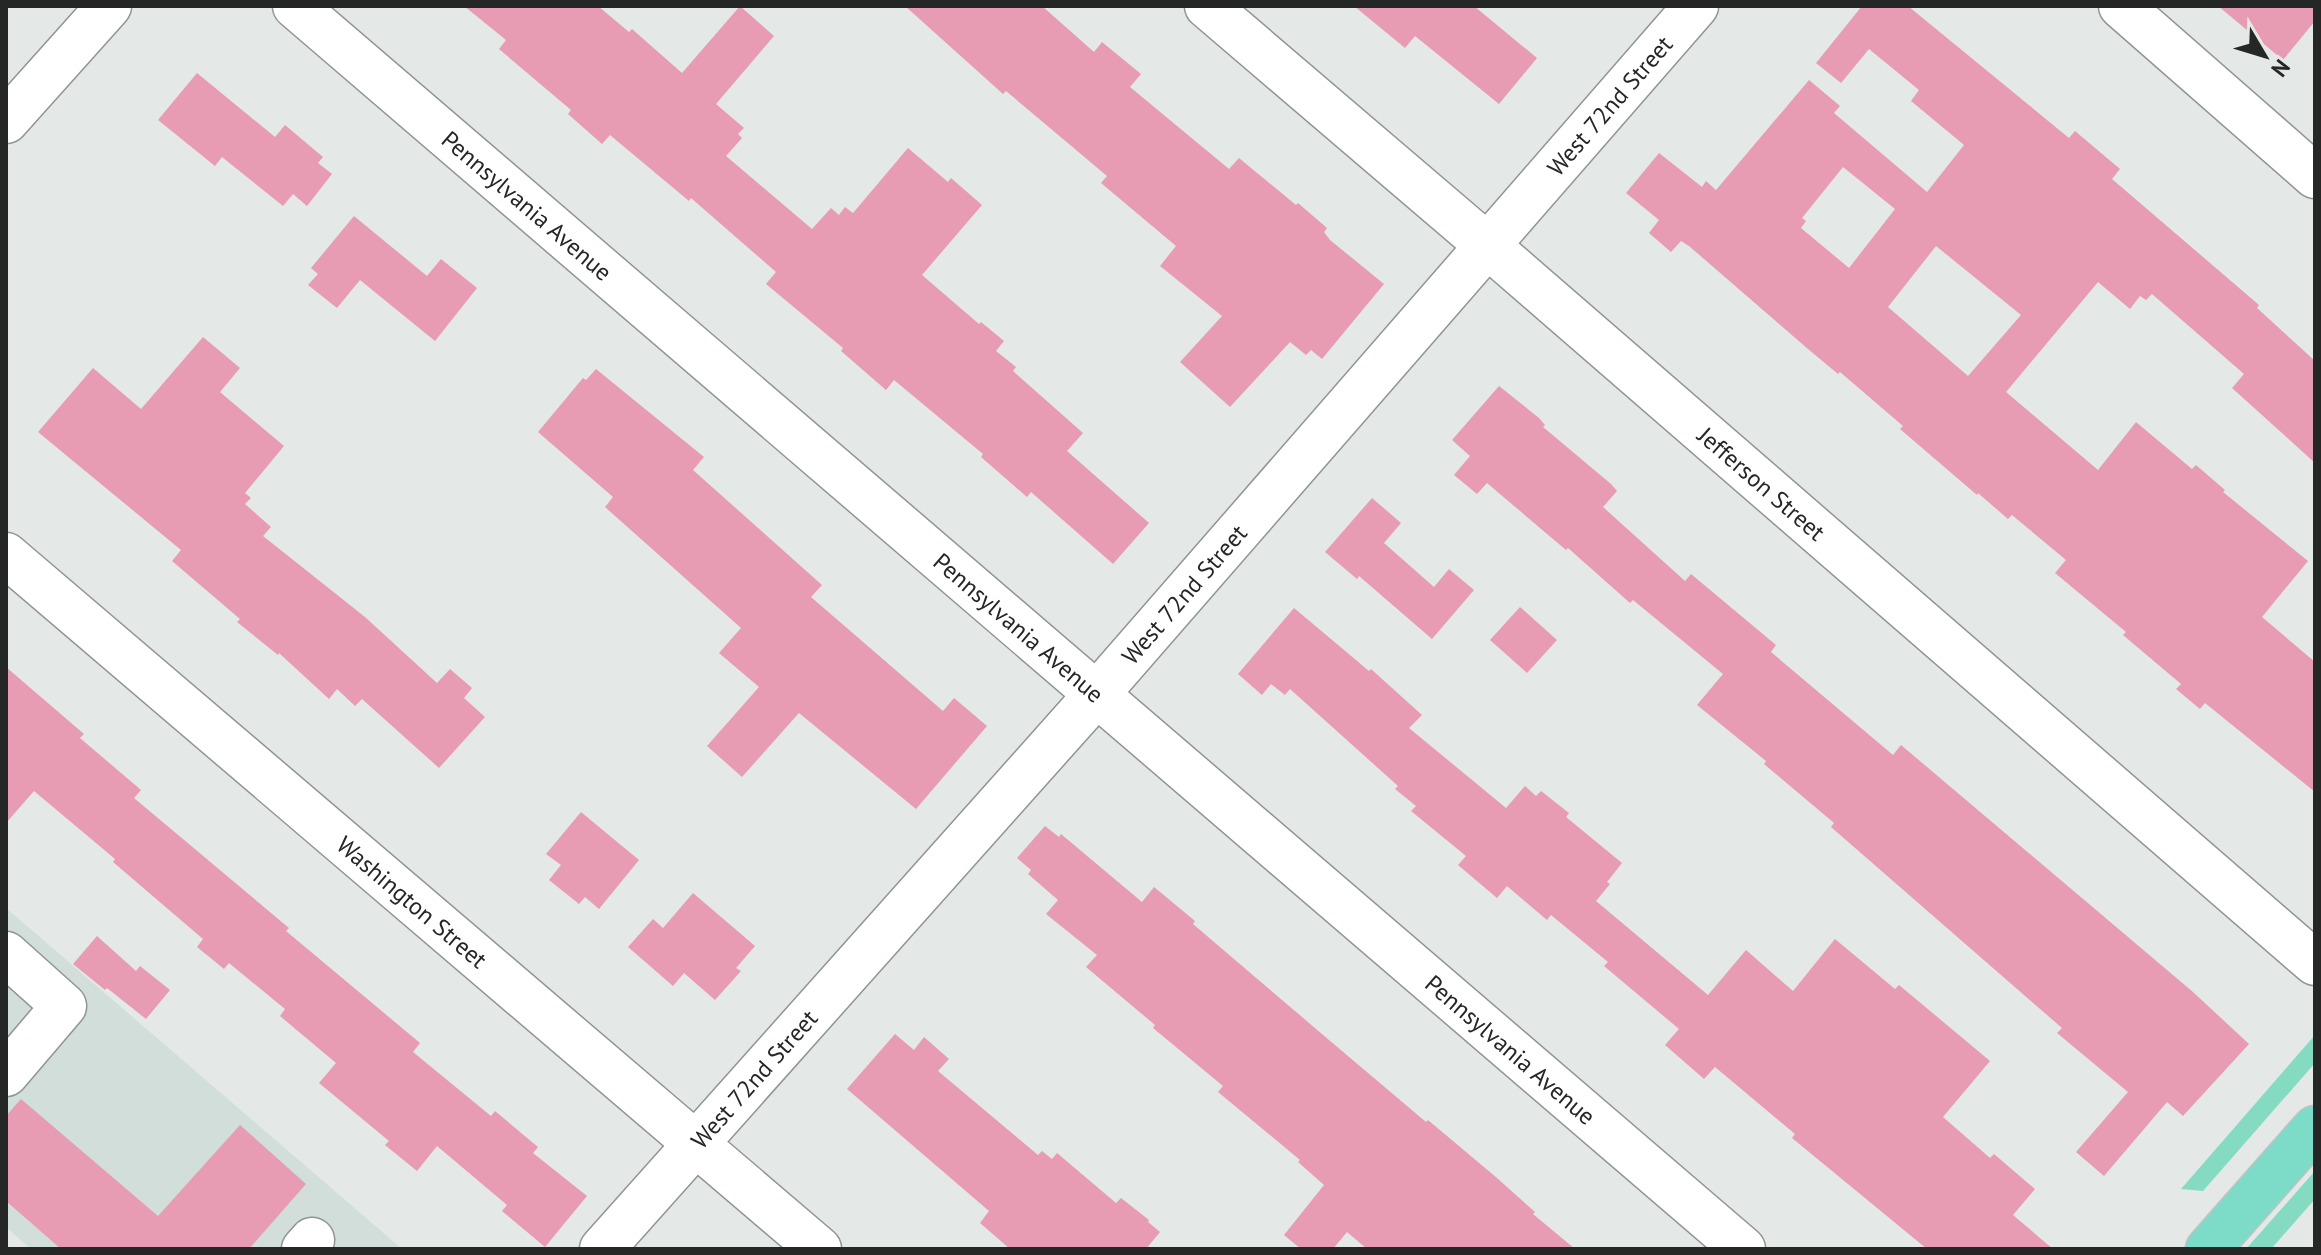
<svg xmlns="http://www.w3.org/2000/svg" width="2321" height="1255" font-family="'PT Sans',sans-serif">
<rect width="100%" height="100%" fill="#e4e8e7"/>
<path fill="#d1deda" d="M 6,908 L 402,1249 L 31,1249 L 6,1227 Z"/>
<path fill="#85dbc2" d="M 2315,1035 L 2315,1063 L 2203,1191 L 2181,1189 Z
M 2315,1171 L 2315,1199 L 2271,1249 L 2246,1249 Z"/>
<path fill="#e79cb3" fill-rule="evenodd" d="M 464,6 L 598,6 L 629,32 L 632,29 L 682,73 L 740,6 L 774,36 L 716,104 L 744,128 L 738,134 L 742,138 L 726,156 L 812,229 L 831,208 L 839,215 L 845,207 L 853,213 L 908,148 L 948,182 L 951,178 L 982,205 L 922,275 L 979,324 L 981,322 L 1004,341 L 996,351 L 1016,367 L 1013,371 L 1083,433 L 1067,451 L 1149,523 L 1113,564 L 1031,492 L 1027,497 L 981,457 L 983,454 L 894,380 L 886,390 L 841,351 L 843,348 L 766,284 L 776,272 L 691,198 L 689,201 L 610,135 L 602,144 L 568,114 L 571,110 L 499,49 L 506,40 Z
M 905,6 L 1042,6 L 1094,52 L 1102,42 L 1141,74 L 1130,87 L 1229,169 L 1239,158 L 1296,205 L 1298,203 L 1327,228 L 1324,232 L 1330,240 L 1384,284 L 1322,359 L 1311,350 L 1306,355 L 1290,342 L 1230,407 L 1180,362 L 1222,316 L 1160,266 L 1176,246 L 1101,183 L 1107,176 L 1006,91 L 1003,94 Z
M 1354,6 L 1474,6 L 1537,58 L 1499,104 L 1415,36 L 1405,48 Z
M 1862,6 L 1908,6 L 2069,138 L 2075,131 L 2120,169 L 2112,179 L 2259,305 L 2257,308 L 2315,361 L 2315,463 L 2232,388 L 2244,374 L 2152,294 L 2146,300 L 2140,296 L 2130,309 L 2098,282 L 2006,392 L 2098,470 L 2136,422 L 2192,469 L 2196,465 L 2225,490 L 2223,492 L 2308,561 L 2262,617 L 2315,662 L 2315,792 L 2205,703 L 2200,709 L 2176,689 L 2181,684 L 2123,635 L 2126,632 L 2055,573 L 2066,560 L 2012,515 L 2008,519 L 1978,493 L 1977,495 L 1900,429 L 1903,426 L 1840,372 L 1838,374 L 1808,349 L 1689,246 L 1681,241 L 1671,252 L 1649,233 L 1659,220 L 1626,193 L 1659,153 L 1702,187 L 1706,181 L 1716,190 L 1809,80 L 1840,106 L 1834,113 L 1927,192 L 1964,145 L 1911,101 L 1919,90 L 1869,49 L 1841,83 L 1816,63 ZM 1843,167 L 1895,209 L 1849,268 L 1801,228 L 1806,221 L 1802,218 ZM 1936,246 L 2021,315 L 1968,376 L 1888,307 Z
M 2218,6 L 2315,6 L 2315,21 L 2283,60 Z
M 197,73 L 275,137 L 285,125 L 323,157 L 318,163 L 332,174 L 307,206 L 293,194 L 283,206 L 222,157 L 215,166 L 158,120 Z
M 354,216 L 427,276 L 441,259 L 477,288 L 435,341 L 360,280 L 337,308 L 308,285 L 318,274 L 311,268 Z
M 203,337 L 240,368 L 220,392 L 284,446 L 245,493 L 251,498 L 245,504 L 271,527 L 263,536 L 365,617 L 437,683 L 450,669 L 472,688 L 464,698 L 485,717 L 439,768 L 362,699 L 355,706 L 337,689 L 329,699 L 279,653 L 278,655 L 237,622 L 240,619 L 172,561 L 181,550 L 38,432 L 93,368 L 141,409 Z
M 596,369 L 704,457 L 693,470 L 822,585 L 811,597 L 943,711 L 954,698 L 987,726 L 916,809 L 799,713 L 742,777 L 707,746 L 759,687 L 719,653 L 741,628 L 605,507 L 613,497 L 538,432 L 583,378 L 586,380 Z
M 1499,386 L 1539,418 L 1545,425 L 1543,427 L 1611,484 L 1617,491 L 1603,507 L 1685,581 L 1691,574 L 1776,645 L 1771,652 L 1893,755 L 1901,745 L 2193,992 L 2249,1044 L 2183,1116 L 2167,1102 L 2104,1176 L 2076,1152 L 2128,1092 L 2057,1033 L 2062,1028 L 1831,827 L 1834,823 L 1764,764 L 1766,761 L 1697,705 L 1723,674 L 1633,600 L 1630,603 L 1568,548 L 1566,550 L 1487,483 L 1477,494 L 1454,475 L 1470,456 L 1452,440 Z
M 1372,498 L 1401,523 L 1384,543 L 1434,587 L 1449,569 L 1474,590 L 1432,639 L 1359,576 L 1357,579 L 1325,552 Z
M 1520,607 L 1557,640 L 1527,673 L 1490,640 Z
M 1294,608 L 1369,671 L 1371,669 L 1422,715 L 1409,728 L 1506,808 L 1525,786 L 1536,796 L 1541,791 L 1569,813 L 1566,817 L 1622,863 L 1607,882 L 1610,884 L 1596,901 L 1708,995 L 1746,950 L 1793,991 L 1835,939 L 1895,989 L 1899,985 L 1990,1061 L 1943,1117 L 1990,1158 L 1994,1154 L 2035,1189 L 2013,1215 L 2053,1249 L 1927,1249 L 1792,1138 L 1795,1134 L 1715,1067 L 1704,1079 L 1665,1045 L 1679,1029 L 1604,966 L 1608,962 L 1551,915 L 1547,920 L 1507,886 L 1497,898 L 1458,865 L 1466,856 L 1411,811 L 1416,806 L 1395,789 L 1398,786 L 1290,689 L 1285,695 L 1271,684 L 1262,695 L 1238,674 Z
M 6,667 L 84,734 L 80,738 L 141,790 L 134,798 L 289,928 L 286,931 L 420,1043 L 413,1052 L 491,1116 L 495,1111 L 538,1147 L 533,1153 L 587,1196 L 545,1247 L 502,1211 L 507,1205 L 437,1146 L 417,1171 L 385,1145 L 389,1141 L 319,1083 L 336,1063 L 280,1016 L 285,1009 L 229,963 L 224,969 L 197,947 L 203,939 L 113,862 L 115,859 L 34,791 L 6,823 Z
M 581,812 L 639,860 L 599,909 L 585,897 L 579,904 L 549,880 L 561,865 L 546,854 Z
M 1045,826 L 1059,837 L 1061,834 L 1142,902 L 1154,887 L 1195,921 L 1193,924 L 1329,1040 L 1426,1122 L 1428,1120 L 1497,1178 L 1535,1212 L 1533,1214 L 1575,1249 L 1367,1249 L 1347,1232 L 1333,1249 L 1301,1249 L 1284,1235 L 1324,1185 L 1298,1162 L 1300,1160 L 1218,1092 L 1223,1086 L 1153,1028 L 1155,1025 L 1086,967 L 1097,955 L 1046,914 L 1058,900 L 1028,874 L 1031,870 L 1017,858 Z
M 693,893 L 755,946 L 736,968 L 741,971 L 715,1000 L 684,973 L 673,986 L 628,947 L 653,919 L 663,928 Z
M 97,936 L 136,971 L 140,966 L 170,990 L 146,1019 L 107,988 L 105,990 L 73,964 Z
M 895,1034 L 914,1050 L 924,1037 L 949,1059 L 938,1071 L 1038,1155 L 1042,1151 L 1052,1159 L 1057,1153 L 1116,1203 L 1121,1198 L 1149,1220 L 1148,1222 L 1160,1232 L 1146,1249 L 1010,1249 L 980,1223 L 989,1211 L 847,1089 Z
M 21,1099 L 158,1216 L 240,1125 L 306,1184 L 249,1249 L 61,1249 L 6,1201 L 6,1116 Z"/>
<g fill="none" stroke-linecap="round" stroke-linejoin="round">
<defs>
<g id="minor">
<path id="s1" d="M 295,6 L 1743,1249"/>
<path id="s2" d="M 1207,6 L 1488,246 L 2315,963"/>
<path d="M 2121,6 L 2315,176"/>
<path d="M 6,121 L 109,6"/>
<path id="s3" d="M 6,555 L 819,1249"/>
<path d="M 6,954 L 64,1006 L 6,1074"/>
<path d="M 304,1249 L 312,1240"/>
<path id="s4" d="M 602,1249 L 1096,695 L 1696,6"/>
</g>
<path id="major" d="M 2208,1249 L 2315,1128"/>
</defs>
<use href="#minor" stroke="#909492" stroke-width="47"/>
<use href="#major" stroke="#c2c3c2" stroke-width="47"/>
<use href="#minor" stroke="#fff" stroke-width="44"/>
<use href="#major" stroke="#7cdcc7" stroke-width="44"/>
</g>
<g text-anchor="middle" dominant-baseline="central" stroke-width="7" stroke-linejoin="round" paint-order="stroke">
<g font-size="24" fill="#252726" stroke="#e4e8e7">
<text stroke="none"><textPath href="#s4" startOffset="1524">West 72nd Street</textPath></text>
<text stroke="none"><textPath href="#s1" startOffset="306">Pennsylvania Avenue</textPath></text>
<text stroke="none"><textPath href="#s2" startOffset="732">Jefferson Street</textPath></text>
<text stroke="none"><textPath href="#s4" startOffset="876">West 72nd Street</textPath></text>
<text stroke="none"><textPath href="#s1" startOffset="954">Pennsylvania Avenue</textPath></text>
<text stroke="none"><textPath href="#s3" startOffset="534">Washington Street</textPath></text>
<text stroke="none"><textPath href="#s1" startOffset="1602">Pennsylvania Avenue</textPath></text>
<text stroke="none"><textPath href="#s4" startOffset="228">West 72nd Street</textPath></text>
</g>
</g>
<rect width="2321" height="1255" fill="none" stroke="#252726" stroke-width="16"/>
<g transform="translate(2265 56) rotate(128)" stroke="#e4e8e7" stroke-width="6" paint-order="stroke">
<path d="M0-6L14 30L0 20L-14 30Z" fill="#252726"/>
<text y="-12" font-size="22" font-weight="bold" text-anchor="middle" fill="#252726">N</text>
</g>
</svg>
